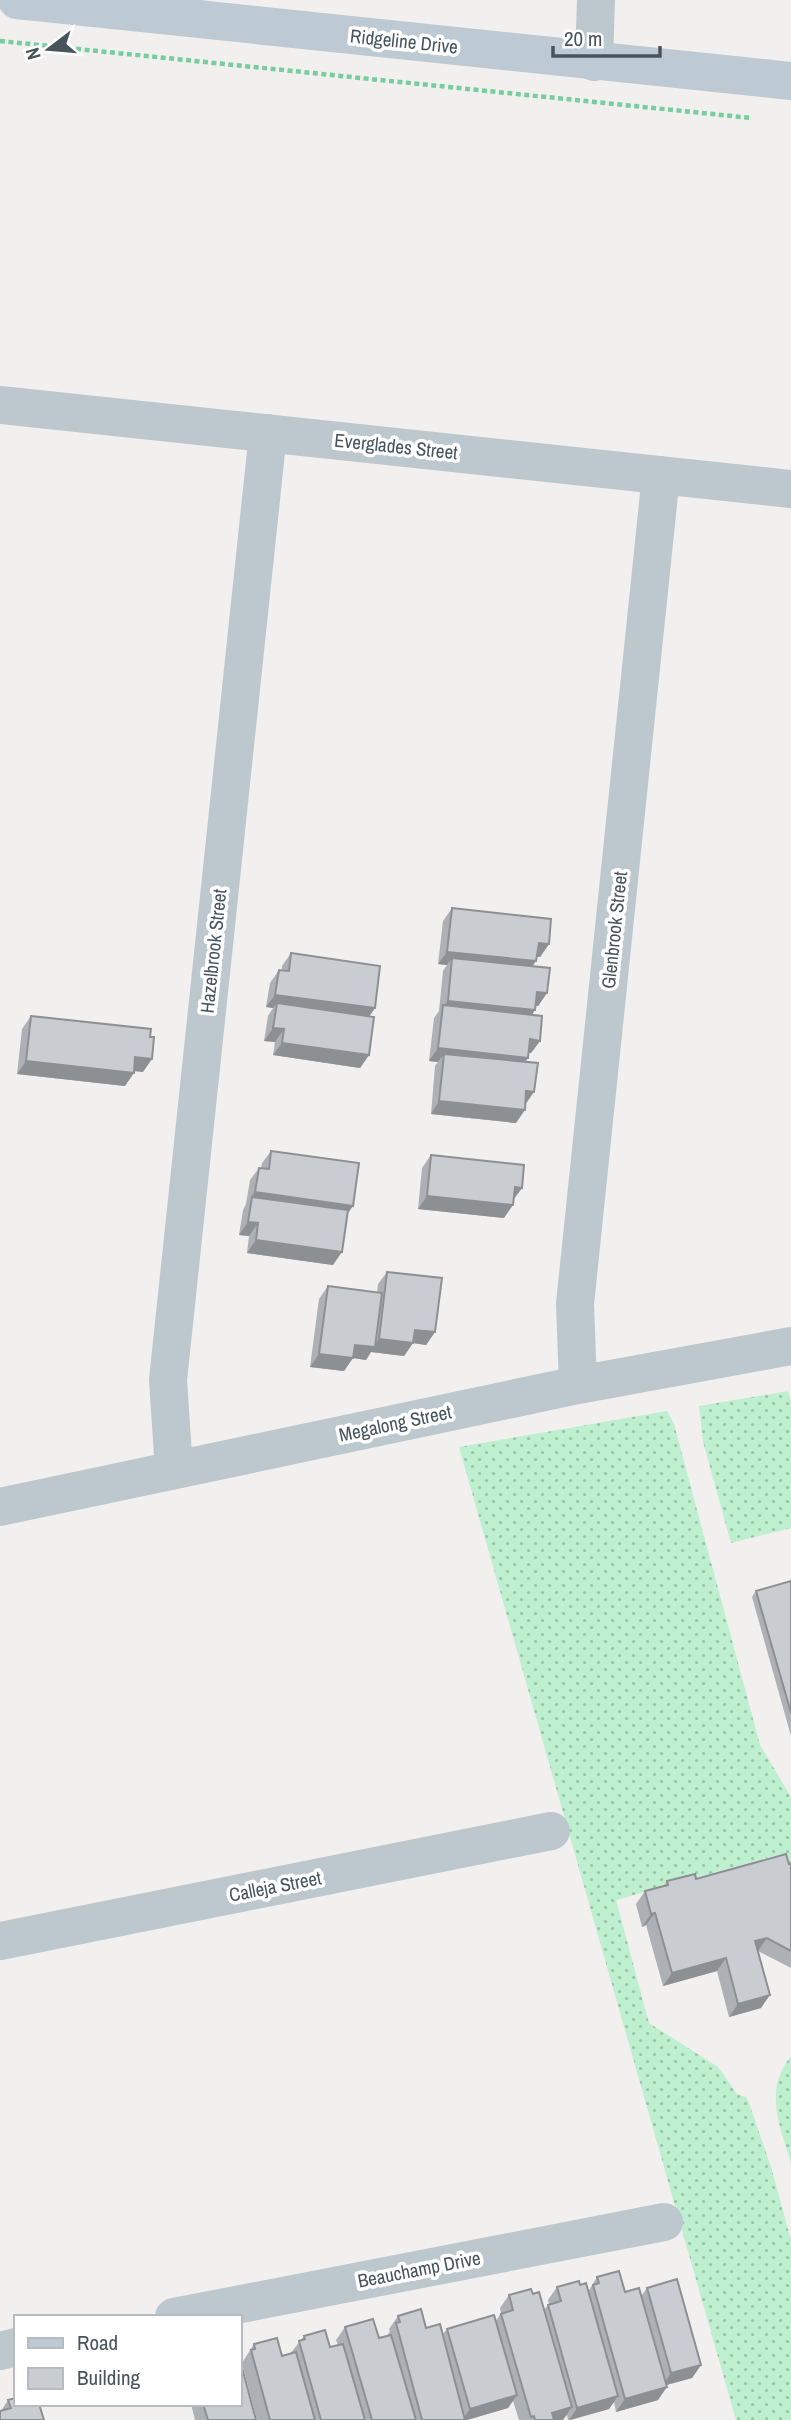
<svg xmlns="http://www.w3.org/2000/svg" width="791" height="2420" font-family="'Archivo Narrow',sans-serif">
<defs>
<pattern id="grass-dots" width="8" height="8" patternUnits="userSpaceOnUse" patternTransform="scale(1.75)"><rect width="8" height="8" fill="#beefcf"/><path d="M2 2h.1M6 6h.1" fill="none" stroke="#9cc4ab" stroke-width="1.8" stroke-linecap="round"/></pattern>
</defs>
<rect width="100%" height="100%" fill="#f2efef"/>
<path fill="url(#grass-dots)" d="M 788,1391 L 791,1402 L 791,1528 L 731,1543 L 703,1442 L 699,1406 Z
M 667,1411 L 674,1424 L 760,1745 L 791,1797 L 791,1887 L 781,1854 L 616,1900 L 649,2023 L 718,2067 L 737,2094 L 746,2097 L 749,2103 L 771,2167 L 791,2240 L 791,2420 L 736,2420 L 459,1447 Z
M 791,2056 L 791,2163 C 780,2126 763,2091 791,2056 Z"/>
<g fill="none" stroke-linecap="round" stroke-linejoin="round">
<path stroke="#76cd9e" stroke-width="4.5" stroke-dasharray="5 3.5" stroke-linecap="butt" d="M 0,41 L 751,118"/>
<path stroke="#bdc7ce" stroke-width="38" d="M 594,62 L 596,0
M 0,405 L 791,489
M 578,1385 L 575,1304 L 661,475
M 174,1470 L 168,1380 L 268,433
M 0,1507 L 578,1385 L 791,1346
M 0,1941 L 551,1831
M 174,2317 L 664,2222
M 0,2351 L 16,2347"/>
<path stroke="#bdc9d3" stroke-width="38" d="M 17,0 L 791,81"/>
</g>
<path fill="#adb0b5" d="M 452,908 L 549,944 L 540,957 L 537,956 L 536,961 L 532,966 L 547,993 L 538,1006 L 535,1006 L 535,1010 L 532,1015 L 540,1041 L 531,1053 L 528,1053 L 528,1058 L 525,1062 L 525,1105 L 516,1123 L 431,1114 L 435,1066 L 438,1062 L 429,1061 L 434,1018 L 439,1011 L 443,971 L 447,965 L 438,964 L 443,921 Z
M 291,953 L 375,1008 L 369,1016 L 369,1055 L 360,1068 L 273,1055 L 275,1042 L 264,1041 L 268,1016 L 273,1008 L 266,1007 L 270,983 L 279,970 L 282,970 L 282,966 Z
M 31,1016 L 143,1072 L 134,1071 L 125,1086 L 17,1074 L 22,1029 Z
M 271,1151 L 348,1213 L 333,1265 L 247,1253 L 249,1236 L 239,1235 L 243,1210 L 246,1204 L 250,1180 L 259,1168 L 261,1168 L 262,1163 Z
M 431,1155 L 522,1188 L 513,1200 L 504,1218 L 418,1209 L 422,1168 Z
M 387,1272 L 435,1332 L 426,1345 L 413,1343 L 404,1356 L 371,1352 L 366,1360 L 353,1358 L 344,1371 L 310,1367 L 319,1299 L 328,1286 L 377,1292 L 378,1284 Z
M 791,1581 L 791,1736 L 752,1597 L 756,1591 Z
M 791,1863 L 791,1968 L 758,1951 L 761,2008 L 729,2017 L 717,1971 L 663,1986 L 646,1925 L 642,1927 L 636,1904 L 645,1891 L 664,1886 L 667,1881 L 696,1879 Z
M 597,2277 L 625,2292 L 642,2295 L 647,2288 L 701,2365 L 692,2378 L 667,2385 L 658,2400 L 616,2412 L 614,2402 L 609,2409 L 571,2420 L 568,2420 L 567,2415 L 562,2420 L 519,2420 L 513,2401 L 508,2408 L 467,2420 L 257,2420 L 242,2363 L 254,2344 L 282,2356 L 290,2354 L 304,2336 L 330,2347 L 338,2345 L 336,2340 L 345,2327 L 379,2338 L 387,2336 L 390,2331 L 389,2329 L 398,2316 L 442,2335 L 447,2329 L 496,2321 L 501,2313 L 500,2308 L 509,2295 L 533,2294 L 544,2310 L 549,2304 L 548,2300 L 557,2287 L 580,2285 L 588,2292 Z
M 8,2400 L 44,2420 L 1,2411 Z
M 191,2404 L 240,2404 L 256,2420 L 195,2420 Z"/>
<path fill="#8d9093" d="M 539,943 L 549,944 L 540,957 L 530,956 Z
M 447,952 L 536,961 L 527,974 L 452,958 L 447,965 L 438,964 Z
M 537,992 L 547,993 L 538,1006 L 528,1005 Z
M 275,995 L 375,1008 L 366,1021 L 277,1003 L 273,1008 L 266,1007 Z
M 448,1001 L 535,1010 L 526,1023 L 442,1008 Z
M 273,1028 L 284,1029 L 275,1042 L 264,1041 Z
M 530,1039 L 540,1041 L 531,1053 L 521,1052 Z
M 282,1043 L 369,1055 L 360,1068 L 273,1055 Z
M 438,1048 L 528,1058 L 519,1071 L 444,1054 L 438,1062 L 429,1061 Z
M 135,1057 L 152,1059 L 143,1072 L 126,1070 Z
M 26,1061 L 134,1073 L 125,1086 L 17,1074 Z
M 526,1091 L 534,1092 L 525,1105 Z
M 439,1101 L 525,1110 L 516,1123 L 431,1114 Z
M 515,1187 L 522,1188 L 513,1200 Z
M 255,1192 L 353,1206 L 344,1219 L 251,1197 Z
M 427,1196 L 513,1205 L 504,1218 L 418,1209 Z
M 248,1222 L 258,1223 L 249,1236 L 239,1235 Z
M 256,1240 L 342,1252 L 333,1265 L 247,1253 Z
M 415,1330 L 435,1332 L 426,1345 L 413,1343 L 404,1356 L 371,1352 L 366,1360 L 346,1357 L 355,1345 L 373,1347 L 379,1339 Z
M 319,1354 L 353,1358 L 344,1371 L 310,1367 Z
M 655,1913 L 646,1925 L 642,1927 L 651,1914 Z
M 767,1938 L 758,1951 L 755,1941 Z
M 726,1958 L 717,1971 L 663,1986 L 672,1973 Z
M 770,1995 L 761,2008 L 729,2017 L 738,2004 Z
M 701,2365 L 692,2378 L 662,2386 L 671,2373 Z
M 667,2387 L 658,2400 L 616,2412 L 625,2399 Z
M 517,2395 L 508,2408 L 467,2420 L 462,2420 L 470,2409 Z
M 618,2396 L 609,2409 L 569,2420 L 577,2408 Z
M 572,2407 L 563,2420 L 546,2420 L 552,2413 Z"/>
<path fill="#c9cdd2" stroke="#8d9093" stroke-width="2" d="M 452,908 L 551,919 L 549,944 L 539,943 L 536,961 L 447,952 Z
M 291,953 L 380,966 L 375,1008 L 275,995 L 279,970 L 289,971 Z
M 452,958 L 550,968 L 547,993 L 537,992 L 535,1010 L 448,1001 Z
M 277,1003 L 374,1017 L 369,1055 L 282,1043 L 284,1029 L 273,1028 Z
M 443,1005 L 542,1016 L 540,1041 L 530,1039 L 528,1058 L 438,1048 Z
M 31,1016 L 151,1029 L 150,1037 L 154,1037 L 152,1059 L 135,1057 L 134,1073 L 26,1061 Z
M 444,1054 L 538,1063 L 534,1092 L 526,1091 L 525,1110 L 439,1101 Z
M 271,1151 L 359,1163 L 353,1206 L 255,1192 L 259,1168 L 269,1169 Z
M 431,1155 L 524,1165 L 522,1188 L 515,1187 L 513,1205 L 427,1196 Z
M 252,1197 L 348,1210 L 342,1252 L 256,1240 L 258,1223 L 248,1222 Z
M 387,1272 L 442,1278 L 435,1332 L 415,1330 L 413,1343 L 379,1339 Z
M 328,1286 L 382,1293 L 375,1347 L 355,1345 L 353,1358 L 319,1354 Z
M 791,1581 L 791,1713 L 756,1591 Z
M 786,1854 L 789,1864 L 791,1863 L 791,1951 L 767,1938 L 755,1941 L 770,1995 L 738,2004 L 726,1958 L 672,1973 L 655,1913 L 651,1914 L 645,1891 L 668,1885 L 667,1881 L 695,1874 L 696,1879 Z
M 619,2271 L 625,2292 L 639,2288 L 667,2387 L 625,2399 L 593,2285 L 599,2283 L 597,2277 Z
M 677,2279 L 701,2365 L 671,2373 L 647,2288 Z
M 579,2281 L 580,2285 L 586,2283 L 618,2396 L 577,2408 L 548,2305 L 561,2301 L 557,2287 Z
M 531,2289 L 533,2294 L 539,2292 L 572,2407 L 552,2413 L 554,2420 L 535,2420 L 534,2416 L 531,2417 L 501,2314 L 513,2310 L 509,2295 Z
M 421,2309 L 426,2328 L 440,2324 L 465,2420 L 422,2420 L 396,2323 L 400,2322 L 398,2316 Z
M 494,2315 L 517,2395 L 470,2409 L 447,2329 Z
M 373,2319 L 379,2338 L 391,2335 L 416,2420 L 372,2420 L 345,2327 Z
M 325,2330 L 330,2347 L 343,2344 L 365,2420 L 321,2420 L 299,2341 L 305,2339 L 304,2336 Z
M 277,2338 L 282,2356 L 296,2352 L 315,2420 L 270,2420 L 251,2350 L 255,2349 L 254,2344 Z
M 240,2360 L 256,2420 L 208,2420 L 203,2404 L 240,2404 Z
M 16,2398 L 16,2404 L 32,2404 L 33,2406 L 39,2404 L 44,2420 L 0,2420 L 0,2411 L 11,2408 L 8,2400 Z"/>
<g text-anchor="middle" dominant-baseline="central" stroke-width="7" stroke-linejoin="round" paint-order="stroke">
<g font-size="19" fill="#47545d" stroke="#fff">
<text transform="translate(404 41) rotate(6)">Ridgeline Drive</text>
<text transform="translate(396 446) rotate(6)">Everglades Street</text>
<text transform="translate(614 930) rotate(-84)">Glenbrook Street</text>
<text transform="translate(213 951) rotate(-84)">Hazelbrook Street</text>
<text transform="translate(395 1423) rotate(-12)">Megalong Street</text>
<text transform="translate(275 1886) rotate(-11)">Calleja Street</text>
<text transform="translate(419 2269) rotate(-11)">Beauchamp Drive</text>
</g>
</g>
<rect x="14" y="2315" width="228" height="91" fill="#ffffff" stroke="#b5bbbe" stroke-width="2"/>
<rect x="28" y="2338" width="35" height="10" fill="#bdc9d3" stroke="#b5bbbe" stroke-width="2"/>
<text x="77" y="2350" font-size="21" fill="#47545d">Road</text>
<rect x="28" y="2368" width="35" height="21" fill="#c9cdd2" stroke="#b5bbbe" stroke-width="2"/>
<text x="77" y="2385" font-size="21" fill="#47545d">Building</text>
<g transform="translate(49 49) rotate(254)" stroke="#ffffff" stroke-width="5" paint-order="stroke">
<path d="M0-5L12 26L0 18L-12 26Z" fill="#47545d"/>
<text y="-10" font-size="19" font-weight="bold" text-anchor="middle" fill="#47545d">N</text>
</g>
<path d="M553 46v10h107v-10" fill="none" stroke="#47545d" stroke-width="3.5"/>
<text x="564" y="46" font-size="21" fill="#47545d" stroke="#ffffff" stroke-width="5" paint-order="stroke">20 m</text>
</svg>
